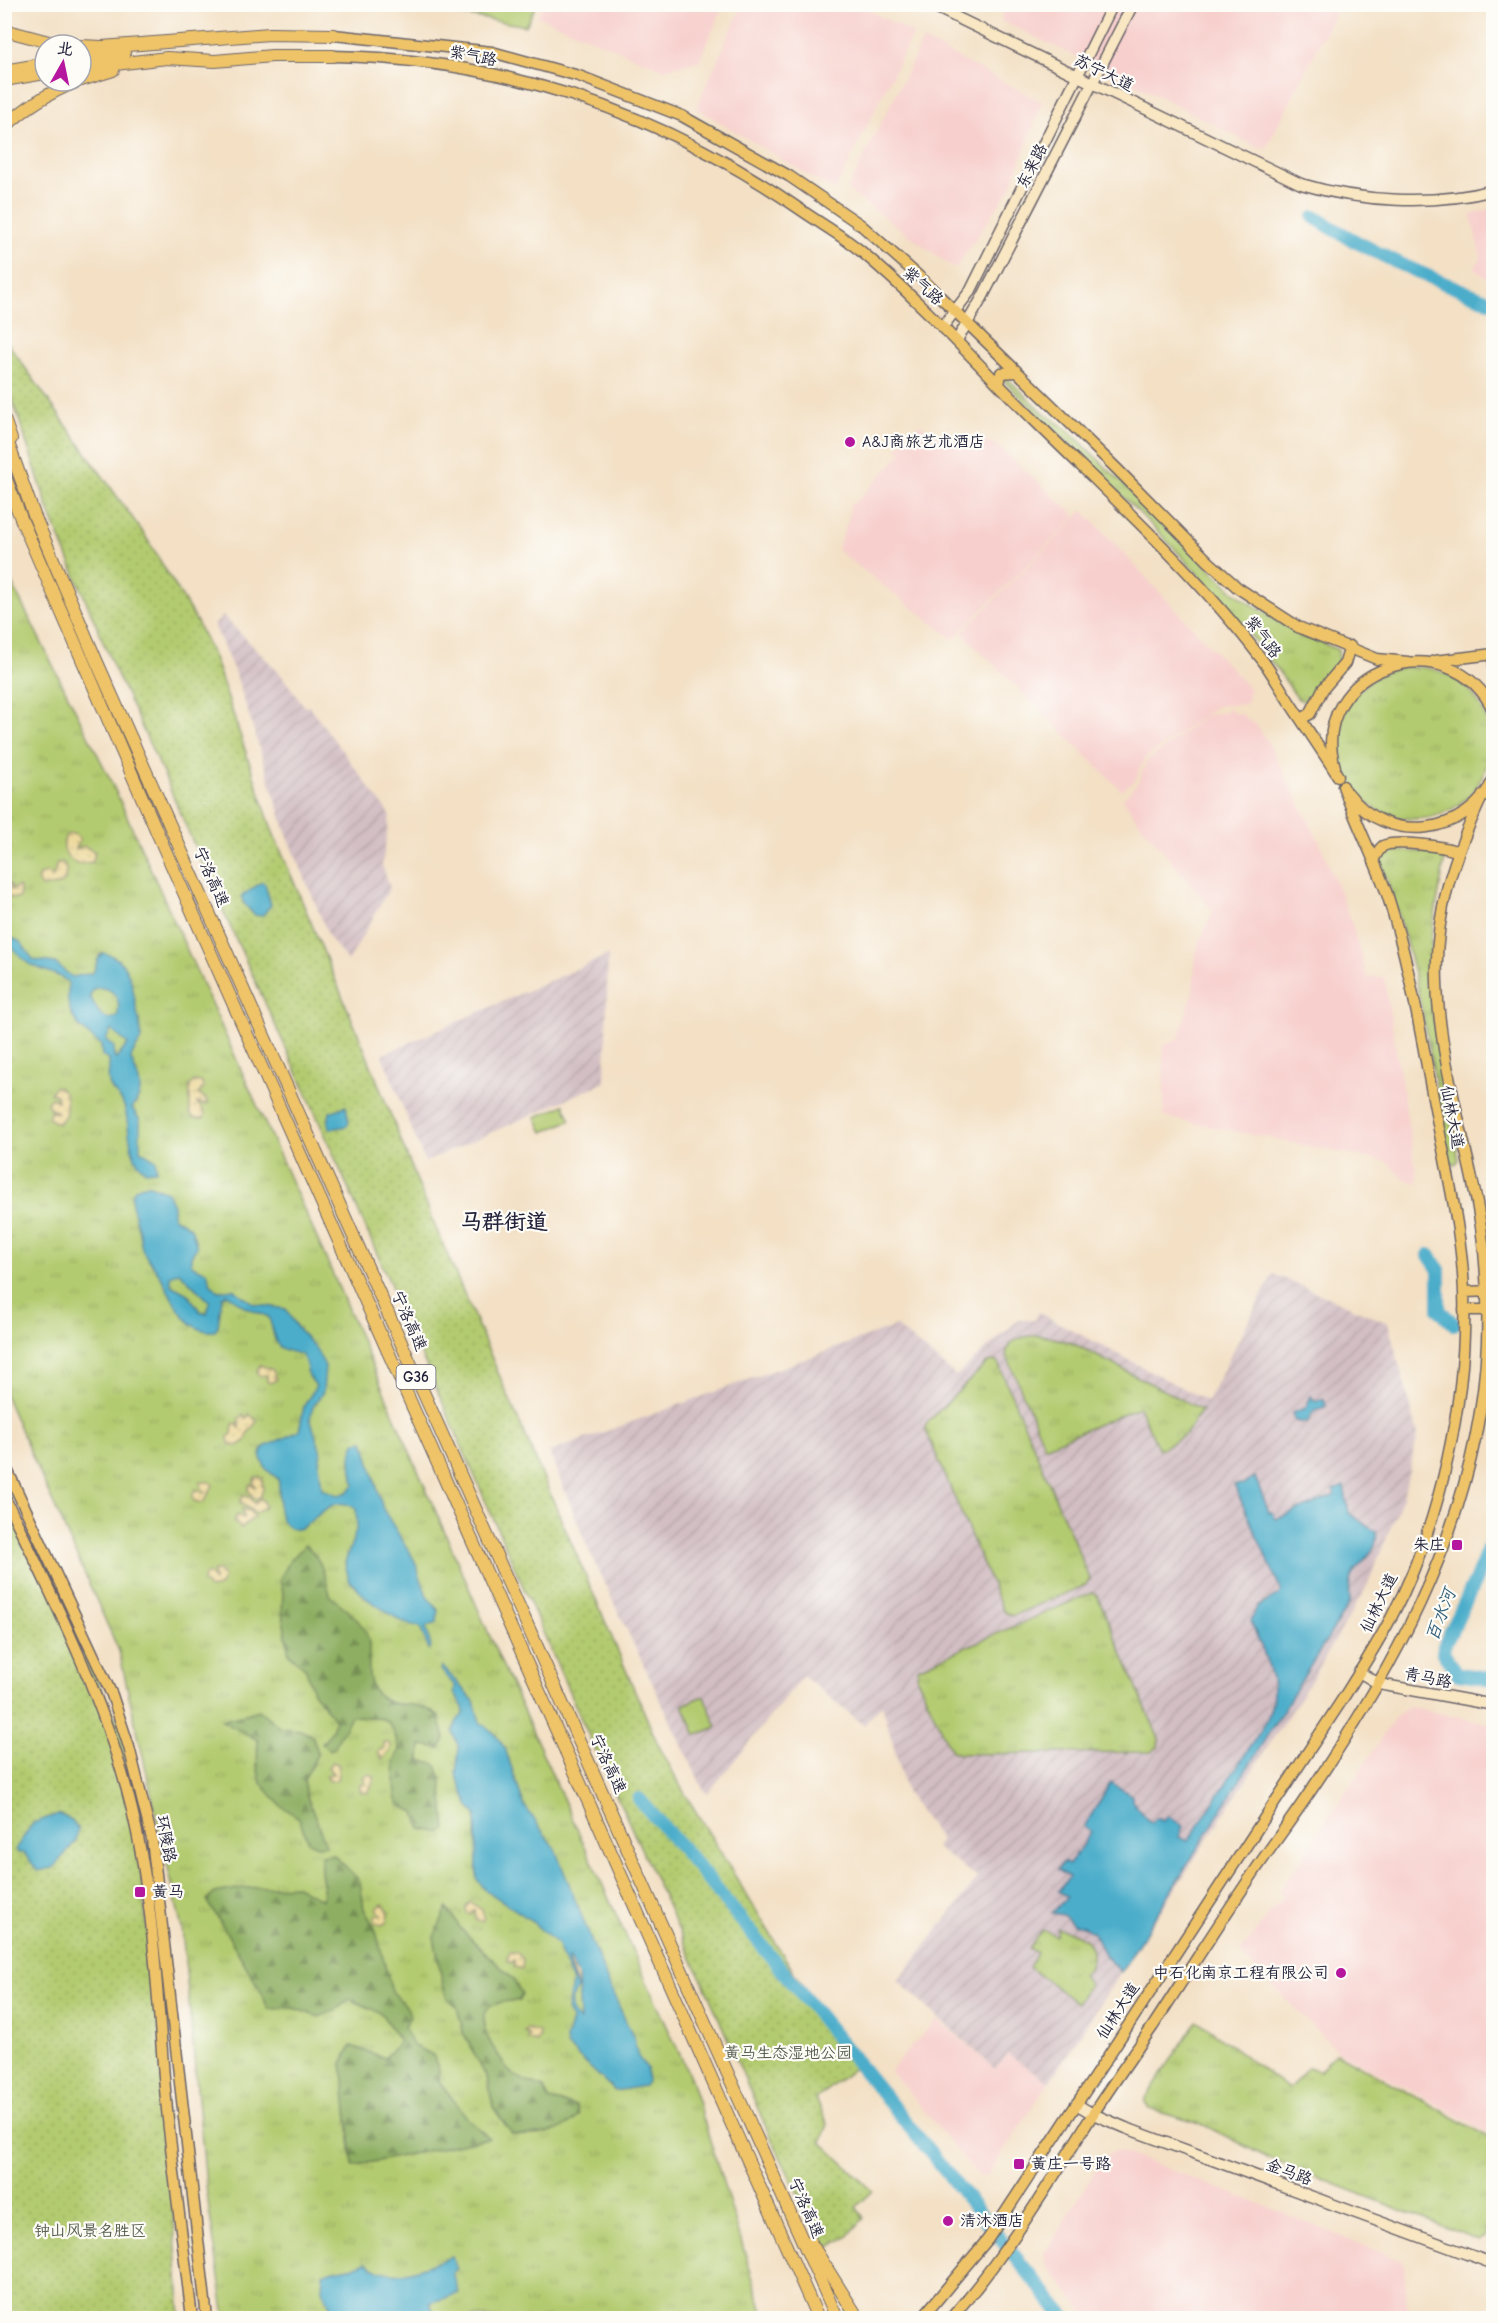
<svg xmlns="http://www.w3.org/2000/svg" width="1498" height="2323" font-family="'Comic Neue','LXGW WenKai TC',sans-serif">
<defs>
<pattern id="industrial-furrows" width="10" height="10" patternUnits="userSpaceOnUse" patternTransform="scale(1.5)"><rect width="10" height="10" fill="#d2bec3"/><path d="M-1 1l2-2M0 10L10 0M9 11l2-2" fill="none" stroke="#b4a3a8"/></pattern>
<pattern id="grass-tufts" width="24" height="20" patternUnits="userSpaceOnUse" patternTransform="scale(1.5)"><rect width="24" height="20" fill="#b3cb70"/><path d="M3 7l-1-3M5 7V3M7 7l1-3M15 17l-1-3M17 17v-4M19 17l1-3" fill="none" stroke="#9aae62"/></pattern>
<pattern id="forest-firs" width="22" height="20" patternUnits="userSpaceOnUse" patternTransform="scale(1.5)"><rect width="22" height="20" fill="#8eaf62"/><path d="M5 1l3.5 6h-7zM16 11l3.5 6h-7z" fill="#748e52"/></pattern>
<pattern id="sand-dots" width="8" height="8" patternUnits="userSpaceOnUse" patternTransform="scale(1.5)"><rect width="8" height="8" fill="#eeda9e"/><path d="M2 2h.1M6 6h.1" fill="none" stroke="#ccbb89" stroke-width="1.8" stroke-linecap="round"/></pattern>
<pattern id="park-dots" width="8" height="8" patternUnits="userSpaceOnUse" patternTransform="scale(1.5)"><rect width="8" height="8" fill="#b3cb70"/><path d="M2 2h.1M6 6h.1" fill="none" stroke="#9aae62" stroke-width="1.8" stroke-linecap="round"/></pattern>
</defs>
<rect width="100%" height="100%" fill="#fdfcf7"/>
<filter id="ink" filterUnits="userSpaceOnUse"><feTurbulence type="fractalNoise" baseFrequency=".0167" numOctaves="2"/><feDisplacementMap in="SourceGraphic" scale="12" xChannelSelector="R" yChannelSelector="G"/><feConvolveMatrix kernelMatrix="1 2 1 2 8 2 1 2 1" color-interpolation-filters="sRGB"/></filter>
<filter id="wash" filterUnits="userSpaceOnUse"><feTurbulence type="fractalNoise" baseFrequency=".008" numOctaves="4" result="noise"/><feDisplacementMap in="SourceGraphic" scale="24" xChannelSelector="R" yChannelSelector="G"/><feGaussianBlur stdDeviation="1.35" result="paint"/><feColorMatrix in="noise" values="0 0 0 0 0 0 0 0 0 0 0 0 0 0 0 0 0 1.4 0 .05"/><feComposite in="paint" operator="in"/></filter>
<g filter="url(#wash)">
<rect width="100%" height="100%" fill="#f3e0c5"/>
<path fill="#f7d0cd" d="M 1003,4 L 1339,5 L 1266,149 L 1257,147 L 1151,92 L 1001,21 Z
M 543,5 L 543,4 L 724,5 L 699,61 L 663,69 L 537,16 Z
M 742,5 L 858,5 L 913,33 L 835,191 L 696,108 Z
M 923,40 L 1042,102 L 1011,187 L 955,269 L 847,190 Z
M 1493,208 L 1494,208 L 1493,284 L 1474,268 L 1481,258 L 1471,215 Z
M 919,424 L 953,445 L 964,433 L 996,445 L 1076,516 L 953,639 L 837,550 L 848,520 L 850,505 L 858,500 L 902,453 L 897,448 L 911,436 Z
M 1083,510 L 1250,689 L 1246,704 L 1217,706 L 1144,759 L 1135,781 L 1121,790 L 962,633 Z
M 1228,707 L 1234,713 L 1241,714 L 1256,725 L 1269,744 L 1320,843 L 1350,917 L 1367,977 L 1384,977 L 1418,1183 L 1404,1179 L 1387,1162 L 1164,1117 L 1163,1045 L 1178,1040 L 1193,991 L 1196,951 L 1213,911 L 1135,817 L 1123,799 L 1138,782 L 1146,762 L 1206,715 L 1225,712 Z
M 1409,1707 L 1493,1724 L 1493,2135 L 1336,2050 L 1240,1953 L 1283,1896 L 1279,1892 L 1397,1715 Z
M 937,2019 L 995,2069 L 1008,2054 L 1049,2082 L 988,2175 L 979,2177 L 890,2070 Z
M 1113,2151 L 1123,2152 L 1276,2210 L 1400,2260 L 1404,2265 L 1408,2318 L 1089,2318 L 1046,2264 L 1044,2254 L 1104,2157 Z"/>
<path fill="url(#industrial-furrows)" d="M 223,616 L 279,672 L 305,707 L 309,706 L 390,815 L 382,865 L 390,887 L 348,962 L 329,937 L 286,832 L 237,678 L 214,625 Z
M 608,955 L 605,1082 L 425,1162 L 382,1055 Z
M 1273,1274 L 1388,1323 L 1418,1434 L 1403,1497 L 1367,1586 L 1316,1673 L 1049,2082 L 1008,2054 L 995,2069 L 898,1981 L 978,1878 L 936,1848 L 941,1840 L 906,1792 L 882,1704 L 864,1725 L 803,1676 L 708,1793 L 704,1791 L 590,1553 L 549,1452 L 896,1326 L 956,1376 L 1018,1320 L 1034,1320 L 1038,1312 L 1207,1401 Z"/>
<path fill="url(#grass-tufts)" stroke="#6a7656" stroke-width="1.5" d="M 404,5 L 536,5 L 526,26 Z
M 1005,376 L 1044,413 L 1069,431 L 1234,592 L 1283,625 L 1338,650 L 1339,662 L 1313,699 L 1305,702 L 1298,699 C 1216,578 1106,481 1002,379 Z
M 4,568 L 111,781 L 328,1263 L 501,1662 L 691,2079 L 765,2318 L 225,2318 L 207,2195 L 182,1929 L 119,1651 L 5,1395 Z
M1338 743a76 76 0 1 1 152 0a76 76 0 1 1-152 0Z
M 1392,851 L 1438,852 L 1445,858 L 1431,937 L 1432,1010 L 1459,1160 L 1455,1164 L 1449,1161 C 1431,1061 1418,960 1381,864 L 1383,856 Z
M 1040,1335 L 1070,1342 L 1202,1410 L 1185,1435 L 1159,1450 L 1139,1407 L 1045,1447 L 1006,1354 C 1008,1338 1026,1336 1040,1335 Z
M 994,1361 L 998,1363 L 1090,1579 L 1086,1585 L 1012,1616 L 1003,1611 L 925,1428 L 927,1423 L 988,1362 Z
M 1093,1592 L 1097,1595 L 1159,1739 L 1158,1747 L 1151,1752 L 959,1754 L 951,1751 L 917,1678 L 918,1668 Z
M 1058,1928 C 1075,1934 1095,1937 1092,1960 C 1091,1967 1088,1971 1082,1975 L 1090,1984 L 1077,2003 L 1029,1967 L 1037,1953 L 1029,1948 L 1041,1931 L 1045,1930 L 1056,1936 Z
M 1197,2020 L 1289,2089 L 1308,2067 L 1319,2071 L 1336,2053 L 1493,2139 L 1493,2217 L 1485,2237 L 1478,2240 L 1268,2158 L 1204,2125 L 1149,2109 L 1145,2103 L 1146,2098 Z"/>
<path fill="url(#forest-firs)" stroke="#58684e" stroke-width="1.5" d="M 305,1545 C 324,1560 324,1577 331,1597 C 345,1607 367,1624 369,1643 C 370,1659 365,1679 376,1693 C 395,1714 416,1695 439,1717 L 445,1739 L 440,1748 L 421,1745 L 420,1761 L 435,1764 L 441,1778 L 446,1830 L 443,1833 L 421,1829 L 415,1812 L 400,1805 L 396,1797 L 394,1761 L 400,1750 C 389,1713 385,1718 351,1716 L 334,1748 L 329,1750 L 322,1744 L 332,1731 L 335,1720 L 313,1692 L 306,1669 L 289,1654 L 282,1612 L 283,1592 L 280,1580 L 289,1562 Z
M 259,1710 L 281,1728 L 301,1730 L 313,1737 L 318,1753 L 304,1780 L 307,1796 L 326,1845 L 317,1846 L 308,1842 L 299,1818 L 280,1805 L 261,1783 L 257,1767 L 258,1740 L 222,1721 Z
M 333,1854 L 360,1881 L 364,1909 L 375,1928 L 392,1991 L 408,2009 L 410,2017 L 404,2027 L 412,2045 L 433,2055 L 440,2073 L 439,2081 L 469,2120 L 489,2138 L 353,2166 L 342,2063 L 351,2046 L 385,2058 L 400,2041 L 381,2013 L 350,1999 L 334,2011 L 319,2017 L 293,2008 L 268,2009 L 262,1993 L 207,1900 L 215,1893 L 243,1888 L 297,1886 L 322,1900 C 327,1885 317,1873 322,1856 Z
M 447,1908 L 461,1929 L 513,1979 L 522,1994 L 520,2001 C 477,1999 476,2023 497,2053 C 502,2060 504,2067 510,2072 C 520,2081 532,2083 544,2088 L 549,2100 L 576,2106 L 579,2116 C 563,2133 534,2138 512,2134 L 493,2107 L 488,2080 L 464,2035 L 457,2007 L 447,1998 L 443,1985 L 434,1937 Z"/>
<path fill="url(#sand-dots)" stroke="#887e6c" stroke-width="1.5" d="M 69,834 L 74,834 L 80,839 L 76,849 L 84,846 L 95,852 L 93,862 L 77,864 C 66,857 61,850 65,837 Z
M 57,863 L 63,863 L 66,869 L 65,880 L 59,885 L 41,887 L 37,880 L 39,875 L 47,873 L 53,877 Z
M 5,882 L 11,885 L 11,890 L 17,887 L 20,888 L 19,898 L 12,898 L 5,894 Z
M 194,1081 L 201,1082 L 204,1088 L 198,1094 L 206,1099 L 206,1105 L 197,1103 L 205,1113 L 204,1118 L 194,1118 L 190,1113 L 190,1086 Z
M 55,1086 C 69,1089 67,1105 65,1116 L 58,1124 L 48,1118 L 50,1112 L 58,1112 L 50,1109 L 47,1103 L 51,1098 L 58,1101 L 56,1095 L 50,1093 Z
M 260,1365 L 273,1370 L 276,1380 L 270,1383 L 267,1381 L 267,1375 L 259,1376 L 257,1371 Z
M 249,1414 L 257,1421 L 248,1433 L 246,1441 L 238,1446 L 229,1444 L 228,1437 L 232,1434 L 233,1424 L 237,1423 L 240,1429 L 239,1418 L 243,1415 L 247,1418 Z
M 255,1477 L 262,1478 L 263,1489 L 260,1498 L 254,1498 L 248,1490 L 250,1484 L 256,1487 L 253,1483 Z
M 200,1482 L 210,1482 L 213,1485 L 203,1503 L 194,1501 L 192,1496 L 196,1489 L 204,1493 Z
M 243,1496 L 250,1497 L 255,1504 L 258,1500 L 263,1500 L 265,1507 L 256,1513 L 240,1503 Z
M 242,1509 L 250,1511 L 254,1517 L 241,1528 L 234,1522 L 237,1515 L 244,1518 Z
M 215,1571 L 219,1571 L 224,1578 L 219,1587 L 210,1589 L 203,1582 L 204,1576 L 208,1573 L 214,1580 L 213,1572 Z
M 384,1742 L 391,1744 L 390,1751 L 382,1759 L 378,1752 L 380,1749 L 384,1750 Z
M 333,1762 L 339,1765 L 337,1780 L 330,1781 L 326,1775 L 333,1774 L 328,1767 Z
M 370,1774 L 375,1778 L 368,1793 L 360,1792 L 360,1785 L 366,1784 L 363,1777 Z
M 470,1902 L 482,1910 L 484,1917 L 482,1921 L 475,1920 L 474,1910 L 470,1914 L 467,1913 L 466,1908 Z
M 383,1904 L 388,1910 L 387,1922 L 382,1925 L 375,1923 L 375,1915 L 381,1915 L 377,1908 Z
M 579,1933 L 580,1994 L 568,1961 Z
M 510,1952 L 516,1952 L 523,1959 L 522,1969 L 514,1967 L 514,1960 L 510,1963 L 507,1960 Z
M 528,2029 L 539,2032 L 540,2037 L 537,2042 L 528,2039 L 530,2036 L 525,2032 Z"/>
<path fill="url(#park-dots)" stroke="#6a7656" stroke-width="1.5" d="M 4,338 L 144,534 L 197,622 L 215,660 L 272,830 L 364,1048 L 435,1226 L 657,1742 L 682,1789 L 796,1976 L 859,2064 L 816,2099 L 828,2124 L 821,2142 L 873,2191 L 856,2207 L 864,2218 L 849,2235 L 829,2248 L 807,2212 L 768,2132 L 706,1989 L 582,1721 L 310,1101 L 208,878 L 165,777 L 114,668 L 51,517 L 5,377 Z
M 4,1493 L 125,1736 L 163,2068 L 181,2318 L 5,2318 Z"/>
<path fill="#b3cb70" stroke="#6a7656" stroke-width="1.5" d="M 564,1105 L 571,1120 L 543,1132 L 536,1117 Z
M 704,1696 L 717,1727 L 696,1735 L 683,1705 Z"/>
<path fill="#4badca" stroke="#366882" stroke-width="1.5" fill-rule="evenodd" d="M 262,882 L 265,884 L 271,905 L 262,916 L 254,915 L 243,902 L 242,896 Z
M 4,937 C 26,939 21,947 34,960 L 55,963 L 72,977 L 92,973 C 98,967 95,958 103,953 C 127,957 132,981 135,1000 C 136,1013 142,1025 141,1038 C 140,1046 132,1051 131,1059 C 138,1079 147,1089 132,1108 L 140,1120 L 140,1150 L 156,1160 L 156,1170 L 145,1171 C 126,1154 131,1128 124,1106 C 121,1096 111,1093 109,1083 C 107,1075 110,1068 109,1060 L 102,1056 L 101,1045 C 85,1032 72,1024 68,1002 C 67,996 69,989 68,982 L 61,977 L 29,964 L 5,941 ZM 96,988 C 114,986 122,1000 117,1017 L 109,1019 L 101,1016 L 90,997 L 92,990 ZM 111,1030 L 128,1044 L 116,1059 L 114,1058 L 114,1047 L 106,1040 Z
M 346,1106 L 349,1122 L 347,1126 L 331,1129 L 328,1124 L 330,1112 Z
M 150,1185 L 167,1192 L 173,1205 L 173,1217 L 191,1228 L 197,1247 L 191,1256 L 191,1265 L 207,1272 L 211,1284 L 218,1291 L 233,1289 L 254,1304 L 286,1309 L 297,1328 L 316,1349 L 325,1366 L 323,1392 L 313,1407 L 310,1418 L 321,1452 L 319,1464 L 322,1489 L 338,1495 L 346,1493 L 354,1485 C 352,1471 348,1455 356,1442 L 364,1441 L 383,1509 L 414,1559 L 427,1596 L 438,1610 L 437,1623 L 426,1627 L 431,1647 L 429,1650 L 420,1627 L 404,1623 L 367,1599 L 349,1580 L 345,1563 L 357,1527 L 356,1509 C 325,1485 306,1547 285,1524 C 274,1513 282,1493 278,1479 L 266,1469 L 260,1456 L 264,1447 L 299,1431 L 304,1406 L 316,1386 L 308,1375 L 306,1363 L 301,1354 C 270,1349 277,1342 269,1317 L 245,1307 L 227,1294 L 222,1297 L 218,1326 L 215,1331 C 184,1335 171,1293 159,1274 C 155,1266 147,1259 143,1251 C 140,1243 140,1236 138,1228 C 134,1214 121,1183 150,1185 ZM 179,1272 L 210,1302 L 207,1313 L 200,1311 L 188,1294 L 171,1285 L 170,1276 Z
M 1311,1396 L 1314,1400 L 1324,1400 L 1326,1406 L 1313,1412 L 1307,1423 L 1295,1421 L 1292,1413 L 1306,1408 Z
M 1255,1477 L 1269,1512 L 1272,1512 L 1276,1519 L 1335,1495 L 1334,1490 L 1344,1486 L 1349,1513 L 1376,1532 C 1380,1552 1357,1562 1351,1578 C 1348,1585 1350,1594 1350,1602 L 1121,1972 L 1105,1956 L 1093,1933 L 1083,1926 L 1073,1924 L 1063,1915 L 1052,1913 L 1067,1897 L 1058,1891 L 1069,1877 L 1058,1870 L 1063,1862 L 1069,1865 L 1091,1832 L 1084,1827 L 1111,1782 L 1132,1796 L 1132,1801 L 1151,1823 L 1157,1818 L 1163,1821 L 1168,1816 L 1183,1826 L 1179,1837 L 1188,1841 L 1265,1724 C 1284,1684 1265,1660 1251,1621 L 1257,1607 L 1279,1595 L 1281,1590 L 1234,1485 L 1244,1484 Z
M 442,1666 L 474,1701 L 480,1722 L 494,1733 L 505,1748 L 524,1805 L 555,1849 L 608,1982 L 634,2039 L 638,2057 L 647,2068 L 647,2082 L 644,2086 L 615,2091 L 567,2046 L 566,2040 L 572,2020 L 567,2010 L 572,1983 L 558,1945 L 529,1919 L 484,1889 L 477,1879 L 476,1814 L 469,1807 L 456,1774 L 459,1748 L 453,1732 L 457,1721 L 464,1713 L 463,1707 L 454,1693 L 455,1686 L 441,1670 ZM 568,1957 L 578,1976 L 580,2021 L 571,2011 L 571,2002 L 577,1988 L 569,1968 Z
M 58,1814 L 72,1820 L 78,1829 L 76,1841 L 53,1868 L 38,1871 L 24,1853 L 18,1853 L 16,1848 L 33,1823 Z
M 452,2257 L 457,2269 L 452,2273 L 459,2293 L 430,2303 L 435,2318 L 336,2318 L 322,2289 L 323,2274 C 338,2266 351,2270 366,2262 C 394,2286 421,2266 452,2257 Z"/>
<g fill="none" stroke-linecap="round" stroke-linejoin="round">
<path stroke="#4badca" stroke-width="14" d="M 1314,217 C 1371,253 1431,279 1494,303
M 1429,1255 L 1439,1270 L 1439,1310 L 1454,1324
M 1494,1534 L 1476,1579 L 1444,1646 L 1443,1653 L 1458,1674 L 1494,1679
M 639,1799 L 694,1862 L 1065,2318"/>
</g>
</g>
<g filter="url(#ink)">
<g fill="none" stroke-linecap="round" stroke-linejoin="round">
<defs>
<path id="secondary" d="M 929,4 L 1301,184 C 1361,202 1433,206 1494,190
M 944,325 L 971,290 L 1113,4
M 957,340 L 982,298 L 1133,4
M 1359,1672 L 1379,1684 L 1494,1705
M 1076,2104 L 1093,2114 L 1126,2128 L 1494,2264"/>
<path id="primary" d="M 334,35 L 492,52 L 579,76 L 682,116 L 789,176 L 861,225 L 923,280 L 1117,469 L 1208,561 L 1238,588 L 1298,627 L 1377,659 L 1408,662
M 333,56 C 506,59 663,113 804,212 C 823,225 844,237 862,252 C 925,305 979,366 1037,423 C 1113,498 1196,573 1260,657 C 1272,672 1281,690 1292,706 C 1307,729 1323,752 1338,776
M 999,385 L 1001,373 L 1016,372
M 1494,658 L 1494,669
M 1434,661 L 1494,654
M 1301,719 L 1310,714 L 1323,689 L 1345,663 L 1350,646
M 1335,767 C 1306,670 1451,618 1494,712
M 1349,794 C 1386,846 1469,836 1494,778
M 1374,858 C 1377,854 1379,849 1383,846 C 1394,840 1446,846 1458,852
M 1464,1292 L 1493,1291
M 1464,1310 L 1494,1310
M 4,1463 L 112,1695 L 129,1747 L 152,1839 L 207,2318
M 4,1496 C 53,1597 106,1701 132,1810 C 154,1901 157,1996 165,2089 C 172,2166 183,2242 192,2318
M 922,2318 L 988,2239 L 1342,1700 C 1359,1673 1376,1646 1391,1618 C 1440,1526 1468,1396 1464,1293 C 1462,1230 1446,1169 1435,1108 C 1421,1037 1410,965 1388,897 C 1375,859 1356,824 1343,786
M 951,2318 C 1005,2257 1047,2187 1091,2117 C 1111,2086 1132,2056 1153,2026 C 1195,1962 1235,1897 1280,1835 C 1384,1689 1480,1527 1487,1342 C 1489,1286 1484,1229 1471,1174 C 1457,1111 1439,1047 1437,982 C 1434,914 1454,855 1483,795"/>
<path id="highway" d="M 4,30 L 60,45
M 81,46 L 102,47 L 270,34 L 334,35
M 81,59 L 124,53
M 81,68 L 167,58 L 215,61 L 272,56 L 333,56
M 4,71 L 45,64
M 4,80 L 45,73
M 81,80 L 113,70
M 4,128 C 26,106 50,92 78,81
M 4,419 L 11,439
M 4,432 L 34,515 L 96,660 L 837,2318
M 4,474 L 22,521 L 164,848 L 818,2318
M 810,2242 L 858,2318"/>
</defs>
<use href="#secondary" stroke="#6b646b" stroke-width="13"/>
<use href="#primary" stroke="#6b646b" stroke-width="13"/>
<use href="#highway" stroke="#6b646b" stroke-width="14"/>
<use href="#secondary" stroke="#f9e7c3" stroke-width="10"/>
<use href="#primary" stroke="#efc469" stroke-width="10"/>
<use href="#highway" stroke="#efc469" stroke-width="12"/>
</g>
</g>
<g fill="#b5179e" stroke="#fdfcf7" stroke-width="2">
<circle cx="850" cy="442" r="6"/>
<rect x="1451" y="1539" width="12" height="12" rx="3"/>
<rect x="134" y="1886" width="12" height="12" rx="3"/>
<circle cx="1341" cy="1973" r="6"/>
<rect x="1013" y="2158" width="12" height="12" rx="3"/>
<circle cx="948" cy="2221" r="6"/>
</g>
<g text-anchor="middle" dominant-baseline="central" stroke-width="4.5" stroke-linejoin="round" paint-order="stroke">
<rect fill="#fdfcf7" stroke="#646373" stroke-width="1.5" x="396.5" y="1365" width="39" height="24" rx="4.5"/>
<g font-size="15" font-weight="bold" fill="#22223b">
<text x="416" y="1377">G36</text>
</g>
<g font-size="16" fill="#22223b" stroke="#fdfcf7">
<text transform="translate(473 56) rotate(11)">紫气路</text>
<text transform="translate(1104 73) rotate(26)">苏宁大道</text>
<text transform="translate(1032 166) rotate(-63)">东来路</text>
<text transform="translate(923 286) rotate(43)">紫气路</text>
<text transform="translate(1263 637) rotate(53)">紫气路</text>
<text transform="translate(211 877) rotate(66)">宁洛高速</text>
<text transform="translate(1452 1117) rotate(79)">仙林大道</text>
<text transform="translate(409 1321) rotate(66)">宁洛高速</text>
<text transform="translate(1379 1603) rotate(-64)">仙林大道</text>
<text transform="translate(1428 1678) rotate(11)">青马路</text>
<text transform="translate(608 1764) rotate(65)">宁洛高速</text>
<text transform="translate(166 1839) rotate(79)">环陵路</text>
<text transform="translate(1118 2011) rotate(-57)">仙林大道</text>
<text transform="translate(1289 2172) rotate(20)">金马路</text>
<text transform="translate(806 2208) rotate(66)">宁洛高速</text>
</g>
<g font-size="16" fill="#22223b" stroke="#fdfcf7" text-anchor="start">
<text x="862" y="442">A&amp;J商旅艺术酒店</text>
<text x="1445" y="1545" text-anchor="end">朱庄</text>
<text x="152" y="1892">黄马</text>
<text x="1329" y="1973" text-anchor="end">中石化南京工程有限公司</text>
<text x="1031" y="2164">黄庄一号路</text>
<text x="960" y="2221">清沐酒店</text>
</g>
<g font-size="16" fill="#555d4e" stroke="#fdfcf7">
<text x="788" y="2053">黄马生态湿地公园</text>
<text x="90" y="2231">钟山风景名胜区</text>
</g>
<g font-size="18" font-style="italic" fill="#34617b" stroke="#fdfcf7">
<text transform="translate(1441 1615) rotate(-69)">百水河</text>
</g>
<g font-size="22" font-weight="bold" fill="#22223b" stroke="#fdfcf7">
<text x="504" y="1222">马群街道</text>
</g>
</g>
<rect width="1498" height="2323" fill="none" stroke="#fdfcf7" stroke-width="24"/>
<g transform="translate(63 63) rotate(9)"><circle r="28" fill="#fdfcf7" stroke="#a5a5ac" stroke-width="1.5"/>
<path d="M0-4.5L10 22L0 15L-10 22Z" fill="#b5179e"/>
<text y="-9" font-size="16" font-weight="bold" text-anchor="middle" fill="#22223b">北</text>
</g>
</svg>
